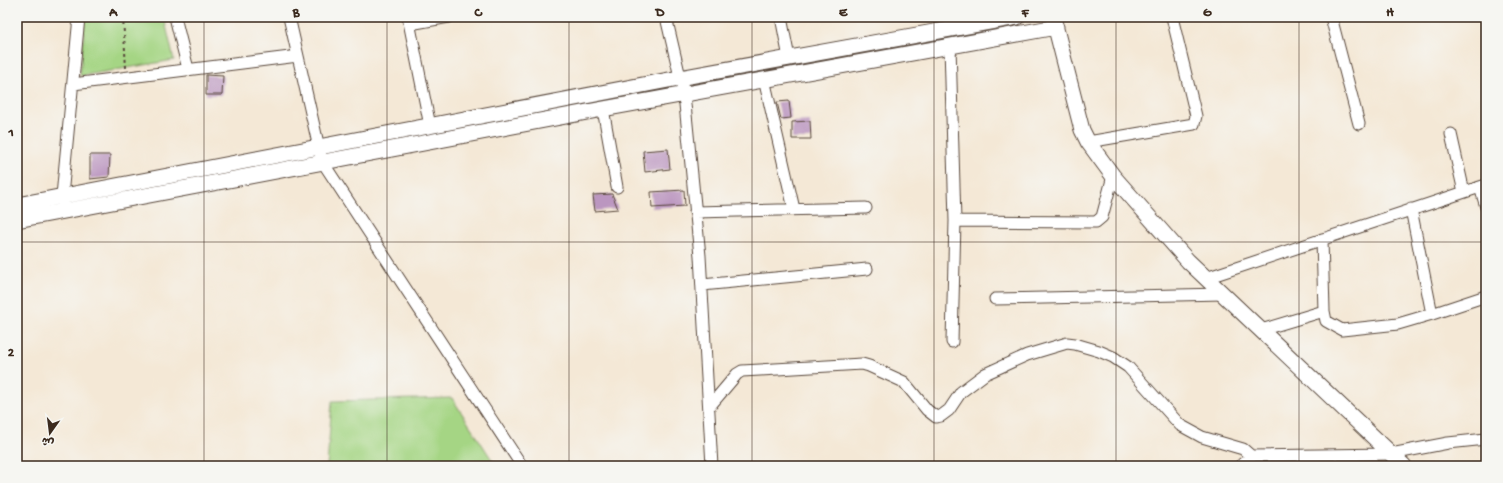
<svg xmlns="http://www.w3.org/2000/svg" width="1503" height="483" font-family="'Gochi Hand','Playpen Sans Arabic',sans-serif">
<rect width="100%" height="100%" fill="#f6f6f2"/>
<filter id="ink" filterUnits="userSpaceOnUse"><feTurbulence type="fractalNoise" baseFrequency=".025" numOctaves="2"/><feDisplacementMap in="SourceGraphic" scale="8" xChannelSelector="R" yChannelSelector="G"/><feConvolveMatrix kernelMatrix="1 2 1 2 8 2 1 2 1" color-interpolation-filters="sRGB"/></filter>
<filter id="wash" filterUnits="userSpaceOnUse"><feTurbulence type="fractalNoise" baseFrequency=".012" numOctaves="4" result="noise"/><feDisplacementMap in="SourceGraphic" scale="16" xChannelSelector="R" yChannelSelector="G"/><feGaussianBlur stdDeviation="0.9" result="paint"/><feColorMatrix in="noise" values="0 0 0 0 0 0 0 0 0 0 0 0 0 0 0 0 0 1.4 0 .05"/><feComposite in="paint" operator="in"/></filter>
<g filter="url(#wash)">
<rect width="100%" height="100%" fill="#f4e8d6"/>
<path fill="#a5d584" stroke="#708051" d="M 85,17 L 164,17 L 174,60 L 80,76 Z
M 452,398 L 496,466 L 327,466 L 332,401 Z"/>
<g id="blocks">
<path fill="#bb96c0" d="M 206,75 L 223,76 L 222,95 L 206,95 Z
M 789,101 L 791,118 L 781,119 L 777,102 Z
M 810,121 L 811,139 L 792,139 L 792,122 Z
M 668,149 L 670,169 L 645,172 L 643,151 Z
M 90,155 L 110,155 L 109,177 L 90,179 Z
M 684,190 L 685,206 L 652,208 L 651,192 Z
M 612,194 L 618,209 L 595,211 L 593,195 Z"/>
</g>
</g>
<g filter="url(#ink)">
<use href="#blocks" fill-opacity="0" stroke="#57463a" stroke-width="1"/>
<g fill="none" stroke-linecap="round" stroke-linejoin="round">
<defs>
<path id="street" d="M 175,17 L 188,69
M 289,17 L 322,161 L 522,466
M 408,17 L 430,126
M 666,17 L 684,94 L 700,256 L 712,466
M 781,17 L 789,58
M 1331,17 L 1359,124
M 410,24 L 449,17
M 950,46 L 955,221 L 952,342
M 764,79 L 794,209
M 73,84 L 298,56
M 603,109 L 617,187
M 1451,134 L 1464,192
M 1088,142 L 1194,124 L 1196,116 L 1172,17
M 1480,187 L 1486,207
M 63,203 L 62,196 L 79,17
M 1411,209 L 1432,314
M 695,212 L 866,208
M 955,221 L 1096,222 L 1102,217 L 1113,176
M 1322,239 L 1324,311 L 1326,321 L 1342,330 L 1398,324 L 1432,314 L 1486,296
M 1206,278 L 1486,185
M 702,285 L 867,269
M 995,299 L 1222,294
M 1261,330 L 1324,311
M 709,407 L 737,374 L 742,371 L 862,364 L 869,366 L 904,382 L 927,410 L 936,417 L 941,416 L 949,410 L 961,392 L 985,374 L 1027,355 L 1067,343 L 1075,344 L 1099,351 L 1113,357 L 1128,367 L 1180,425 L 1202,437 L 1243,449 L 1251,456
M 1240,466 L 1251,456 L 1391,454 L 1448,443 L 1486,439"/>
<path id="secondary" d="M 1053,17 L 1082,130 L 1088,142 L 1113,176 L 1188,261 L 1404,466
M 17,205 L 679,78 L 1017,17
M 17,220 L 603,109 L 1056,27"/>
</defs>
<use href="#street" stroke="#57463a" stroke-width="13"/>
<use href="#secondary" stroke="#57463a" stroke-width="17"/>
<path stroke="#57463a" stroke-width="2" stroke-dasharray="3 3" stroke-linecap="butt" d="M 123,17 L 126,68"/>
<use href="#street" stroke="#fff" stroke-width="11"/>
<use href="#secondary" stroke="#fff" stroke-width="15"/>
</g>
</g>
<path fill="none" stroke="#3b2a1e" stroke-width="1" stroke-opacity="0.55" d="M 204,17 L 204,466M 387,17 L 387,466M 569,17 L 569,466M 752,17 L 752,466M 934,17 L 934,466M 1116,17 L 1116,466M 1299,17 L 1299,466M 17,242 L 1486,242"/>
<rect width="1503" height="483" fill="none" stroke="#f6f6f2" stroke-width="44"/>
<g transform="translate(50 433) rotate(194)" stroke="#f6f6f2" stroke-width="3" paint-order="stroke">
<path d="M0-3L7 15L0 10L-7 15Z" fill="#3b2a1e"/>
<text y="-6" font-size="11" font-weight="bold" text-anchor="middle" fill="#3b2a1e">ش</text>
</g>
<rect x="22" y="22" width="1459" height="439" fill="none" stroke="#3b2a1e" stroke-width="1.5"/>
<g font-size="13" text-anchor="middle" font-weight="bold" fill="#3b2a1e">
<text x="113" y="16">A</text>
<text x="296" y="16">B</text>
<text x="478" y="16">C</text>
<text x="660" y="16">D</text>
<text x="843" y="16">E</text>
<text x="1025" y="16">F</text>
<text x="1207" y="16">G</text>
<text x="1390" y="16">H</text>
<text x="11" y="136">1</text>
<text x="11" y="356">2</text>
</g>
</svg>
